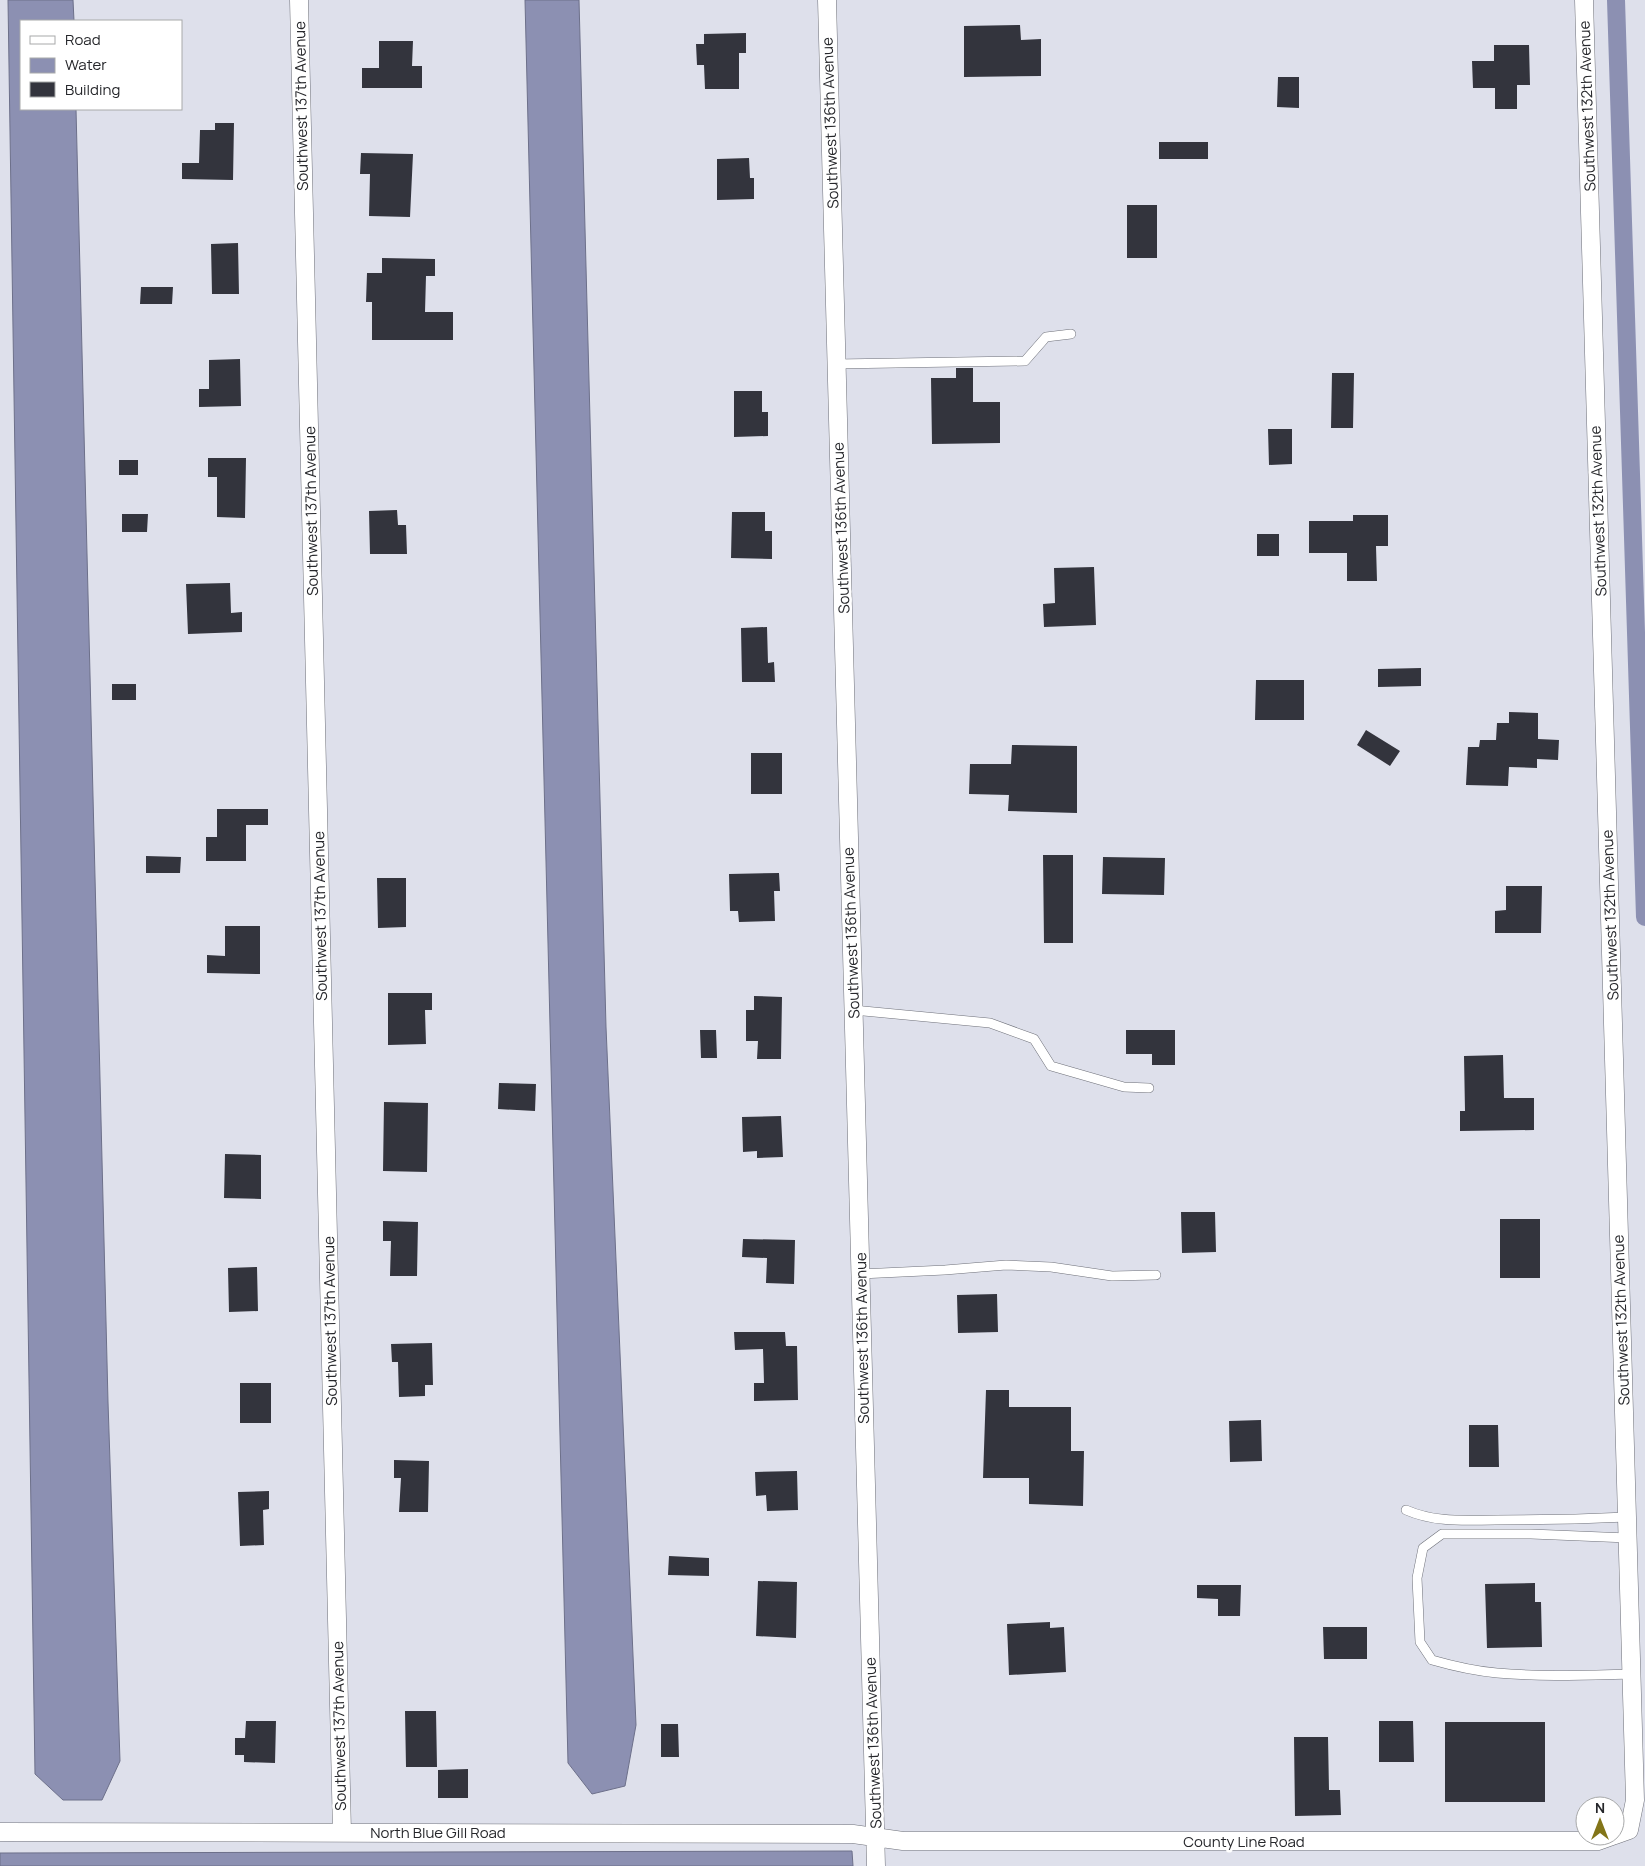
<svg xmlns="http://www.w3.org/2000/svg" width="1645" height="1866" font-family="Manrope,sans-serif">
<rect width="100%" height="100%" fill="#dee0eb"/>
<path fill="#8c90b2" stroke="#6d708a" d="M 8,0 L 73,0 L 74,21 L 21,21 L 21,109 L 76,109 L 108,1402 L 120,1761 L 102,1800 L 63,1800 L 35,1774 Z
M 525,0 L 579,0 L 606,1027 L 636,1725 L 625,1786 L 592,1794 L 568,1763 Z
M 852,1851 L 853,1866 L 0,1866 L 0,1853 Z"/>
<g fill="none" stroke-linecap="round" stroke-linejoin="round">
<path stroke="#8c90b2" stroke-width="18" d="M 1616,0 L 1645,917"/>
</g>
<path fill="#33343d" d="M 1020,25 L 1021,40 L 1041,39 L 1041,76 L 964,77 L 964,26 Z
M 746,33 L 746,53 L 739,53 L 739,89 L 705,89 L 704,65 L 697,65 L 696,44 L 704,44 L 704,34 Z
M 379,41 L 413,41 L 412,66 L 422,66 L 422,88 L 362,88 L 362,68 L 379,68 Z
M 1494,45 L 1529,45 L 1530,85 L 1517,85 L 1517,109 L 1495,109 L 1495,88 L 1473,88 L 1472,61 L 1494,61 Z
M 1278,77 L 1299,77 L 1299,108 L 1277,107 Z
M 215,123 L 234,123 L 233,180 L 182,179 L 182,163 L 199,163 L 200,130 L 215,130 Z
M 1159,142 L 1208,142 L 1208,159 L 1159,159 Z
M 361,153 L 413,154 L 410,217 L 369,216 L 370,174 L 360,174 Z
M 749,158 L 750,178 L 754,178 L 754,199 L 717,200 L 717,159 Z
M 1127,205 L 1157,205 L 1157,258 L 1127,258 Z
M 238,243 L 239,294 L 212,294 L 211,244 Z
M 382,258 L 435,259 L 435,276 L 426,276 L 425,312 L 453,312 L 453,340 L 372,340 L 372,302 L 366,302 L 367,273 L 382,273 Z
M 141,287 L 173,287 L 172,304 L 140,304 Z
M 240,359 L 241,406 L 199,407 L 199,389 L 209,389 L 209,360 Z
M 956,368 L 973,368 L 973,402 L 1000,402 L 1000,443 L 932,444 L 931,378 L 956,378 Z
M 1332,373 L 1354,373 L 1353,428 L 1331,428 Z
M 734,391 L 762,391 L 762,412 L 768,412 L 768,436 L 734,437 Z
M 1268,429 L 1292,429 L 1292,464 L 1269,465 Z
M 208,458 L 246,458 L 245,518 L 217,517 L 217,477 L 208,477 Z
M 119,460 L 138,460 L 138,475 L 119,475 Z
M 397,510 L 398,525 L 406,525 L 407,554 L 370,554 L 369,511 Z
M 732,512 L 765,512 L 765,531 L 772,531 L 772,559 L 731,558 Z
M 122,514 L 148,514 L 147,532 L 122,532 Z
M 1353,515 L 1388,515 L 1388,546 L 1376,546 L 1377,581 L 1347,581 L 1347,553 L 1309,553 L 1309,521 L 1353,521 Z
M 1257,534 L 1279,534 L 1279,556 L 1257,556 Z
M 1094,567 L 1096,625 L 1044,627 L 1043,604 L 1055,603 L 1054,568 Z
M 230,583 L 231,613 L 242,612 L 242,632 L 188,634 L 186,584 Z
M 767,627 L 768,663 L 774,662 L 775,682 L 742,682 L 741,628 Z
M 1421,668 L 1421,686 L 1378,687 L 1378,669 Z
M 1256,680 L 1304,680 L 1304,720 L 1255,720 Z
M 112,684 L 136,684 L 136,700 L 112,700 Z
M 1509,712 L 1538,713 L 1538,739 L 1559,740 L 1558,760 L 1537,759 L 1537,768 L 1509,767 L 1508,786 L 1466,785 L 1468,747 L 1479,747 L 1480,740 L 1496,740 L 1497,723 L 1509,723 Z
M 1366,730 L 1400,751 L 1390,766 L 1357,745 Z
M 1012,745 L 1077,746 L 1077,813 L 1008,811 L 1009,795 L 969,794 L 970,764 L 1011,764 Z
M 751,753 L 782,753 L 782,794 L 751,794 Z
M 217,809 L 268,809 L 268,825 L 246,825 L 246,861 L 206,861 L 206,837 L 217,837 Z
M 1043,855 L 1073,855 L 1073,943 L 1044,943 Z
M 146,856 L 181,857 L 180,873 L 146,873 Z
M 1103,857 L 1165,858 L 1164,895 L 1102,894 Z
M 779,873 L 780,891 L 774,891 L 775,921 L 739,922 L 738,911 L 730,911 L 729,874 Z
M 377,878 L 406,878 L 406,927 L 378,928 Z
M 1506,886 L 1542,886 L 1541,933 L 1495,933 L 1495,911 L 1506,910 Z
M 225,926 L 260,926 L 260,974 L 207,973 L 207,955 L 225,956 Z
M 388,993 L 432,993 L 432,1010 L 425,1010 L 426,1044 L 388,1045 Z
M 754,996 L 782,997 L 781,1059 L 757,1059 L 758,1041 L 746,1041 L 746,1010 L 754,1010 Z
M 700,1030 L 716,1030 L 717,1058 L 701,1058 Z
M 1126,1030 L 1175,1030 L 1175,1065 L 1152,1065 L 1152,1054 L 1126,1054 Z
M 1503,1055 L 1504,1098 L 1534,1098 L 1534,1130 L 1460,1131 L 1460,1111 L 1465,1111 L 1464,1056 Z
M 499,1083 L 536,1084 L 535,1111 L 498,1109 Z
M 384,1102 L 428,1103 L 427,1172 L 383,1171 Z
M 781,1116 L 783,1157 L 757,1158 L 757,1151 L 743,1152 L 742,1117 Z
M 225,1154 L 261,1155 L 261,1199 L 224,1198 Z
M 1181,1212 L 1215,1212 L 1216,1252 L 1182,1253 Z
M 1500,1219 L 1540,1219 L 1540,1278 L 1500,1278 Z
M 383,1221 L 418,1222 L 417,1276 L 390,1276 L 391,1241 L 383,1241 Z
M 743,1239 L 795,1240 L 794,1284 L 766,1283 L 767,1258 L 742,1257 Z
M 257,1267 L 258,1311 L 229,1312 L 228,1268 Z
M 997,1294 L 998,1332 L 958,1333 L 957,1295 Z
M 734,1332 L 785,1332 L 786,1346 L 797,1346 L 798,1400 L 754,1401 L 754,1383 L 764,1383 L 763,1349 L 735,1350 Z
M 432,1343 L 433,1385 L 425,1385 L 425,1396 L 399,1397 L 398,1362 L 392,1362 L 391,1344 Z
M 240,1383 L 271,1383 L 271,1423 L 240,1423 Z
M 986,1390 L 1009,1390 L 1009,1407 L 1071,1407 L 1071,1451 L 1084,1451 L 1083,1506 L 1029,1504 L 1029,1478 L 983,1478 Z
M 1261,1420 L 1262,1461 L 1230,1462 L 1229,1421 Z
M 1469,1425 L 1498,1425 L 1499,1467 L 1469,1467 Z
M 394,1460 L 429,1461 L 428,1512 L 399,1512 L 401,1478 L 394,1478 Z
M 797,1471 L 798,1510 L 767,1511 L 766,1495 L 756,1496 L 755,1472 Z
M 269,1491 L 269,1509 L 263,1510 L 264,1545 L 240,1546 L 238,1492 Z
M 669,1556 L 709,1558 L 709,1576 L 668,1575 Z
M 758,1581 L 797,1582 L 796,1638 L 756,1636 Z
M 1535,1583 L 1535,1602 L 1541,1602 L 1542,1647 L 1487,1648 L 1485,1584 Z
M 1197,1585 L 1241,1585 L 1240,1616 L 1218,1616 L 1218,1599 L 1197,1598 Z
M 1050,1622 L 1050,1628 L 1064,1627 L 1066,1672 L 1009,1675 L 1007,1624 Z
M 1323,1627 L 1367,1627 L 1367,1659 L 1324,1659 Z
M 405,1711 L 436,1711 L 437,1767 L 406,1767 Z
M 246,1721 L 276,1721 L 275,1763 L 244,1762 L 244,1755 L 235,1755 L 235,1738 L 245,1738 Z
M 1379,1721 L 1413,1721 L 1414,1762 L 1379,1762 Z
M 1445,1722 L 1545,1722 L 1545,1802 L 1445,1802 Z
M 661,1724 L 678,1724 L 679,1757 L 661,1757 Z
M 1294,1737 L 1328,1737 L 1329,1790 L 1340,1790 L 1341,1815 L 1295,1816 Z
M 468,1769 L 468,1798 L 438,1798 L 438,1770 Z"/>
<g fill="none" stroke-linecap="round" stroke-linejoin="round">
<defs>
<path id="lane" d="M 836,364 L 1025,361 L 1046,337 L 1071,334
M 853,1010 L 990,1023 L 1034,1039 L 1051,1066 L 1124,1087 L 1149,1088
M 860,1274 L 945,1270 L 1006,1265 L 1051,1267 L 1112,1276 L 1156,1275
M 1406,1510 C 1436,1523 1465,1520 1496,1520 C 1540,1520 1584,1519 1627,1517
M 1628,1538 L 1531,1534 L 1442,1534 L 1423,1548 L 1417,1578 L 1420,1642 L 1432,1660 C 1453,1666 1475,1671 1497,1673 C 1540,1677 1588,1675 1632,1674"/>
<path id="street" d="M 299,0 L 342,1832
M 827,0 L 876,1866
M 1584,0 L 1635,1800 L 1629,1830 L 1615,1835
M 0,1832 L 853,1834 L 903,1841 L 1598,1841 L 1612,1836"/>
</defs>
<use href="#lane" stroke="#6e7079" stroke-width="10"/>
<use href="#street" stroke="#6e7079" stroke-width="19"/>
<use href="#lane" stroke="#fff" stroke-width="9"/>
<use href="#street" stroke="#fff" stroke-width="18"/>
</g>
<g text-anchor="middle" dominant-baseline="central" stroke-width="5" stroke-linejoin="round" paint-order="stroke">
<g font-size="15" fill="#26272b" stroke="#fff">
<text transform="translate(301 106) rotate(-91)">Southwest 137th Avenue</text>
<text transform="translate(1587 106) rotate(-92)">Southwest 132th Avenue</text>
<text transform="translate(830 123) rotate(-92)">Southwest 136th Avenue</text>
<text transform="translate(311 511) rotate(-91)">Southwest 137th Avenue</text>
<text transform="translate(1598 511) rotate(-92)">Southwest 132th Avenue</text>
<text transform="translate(841 528) rotate(-92)">Southwest 136th Avenue</text>
<text transform="translate(1610 915) rotate(-92)">Southwest 132th Avenue</text>
<text transform="translate(320 916) rotate(-91)">Southwest 137th Avenue</text>
<text transform="translate(851 933) rotate(-92)">Southwest 136th Avenue</text>
<text transform="translate(1621 1320) rotate(-92)">Southwest 132th Avenue</text>
<text transform="translate(330 1321) rotate(-91)">Southwest 137th Avenue</text>
<text transform="translate(862 1338) rotate(-91)">Southwest 136th Avenue</text>
<text transform="translate(339 1726) rotate(-91)">Southwest 137th Avenue</text>
<text transform="translate(873 1743) rotate(-92)">Southwest 136th Avenue</text>
<text x="438" y="1832">North Blue Gill Road</text>
<text x="1244" y="1841">County Line Road</text>
</g>
</g>
<rect x="20" y="20" width="162" height="90" fill="#ffffff" stroke="#a8a9aa"/>
<rect x="30" y="36" width="25" height="8" fill="#ffffff" stroke="#a8a9aa"/>
<text x="65" y="45" font-size="15" fill="#26272b">Road</text>
<rect x="30" y="58" width="25" height="15" fill="#8c90b2" stroke="#a8a9aa"/>
<text x="65" y="70" font-size="15" fill="#26272b">Water</text>
<rect x="30" y="82" width="25" height="15" fill="#33343d" stroke="#a8a9aa"/>
<text x="65" y="95" font-size="15" fill="#26272b">Building</text>
<g transform="translate(1600 1821)"><circle r="24" fill="#ffffff" stroke="#a8a9aa"/>
<path d="M0-4L9 19L0 12L-9 19Z" fill="#837518"/>
<text y="-8" font-size="14" font-weight="bold" text-anchor="middle" fill="#26272b">N</text>
</g>
</svg>
